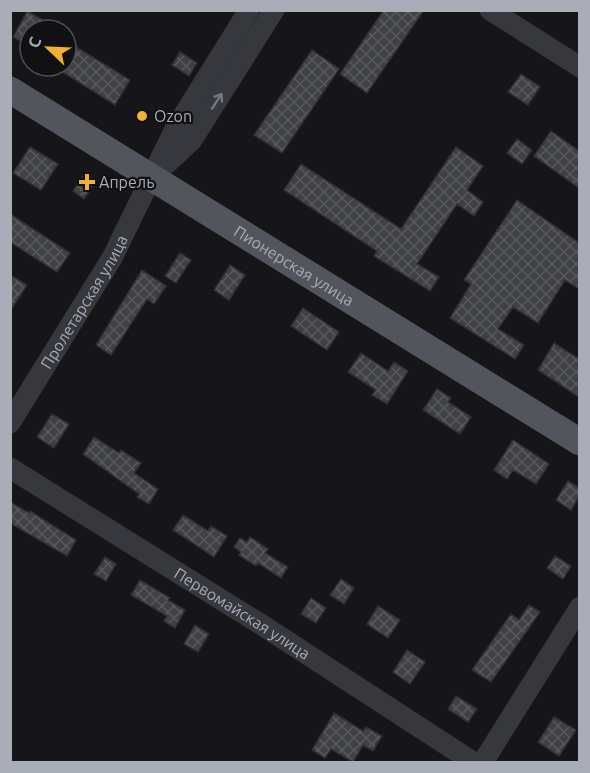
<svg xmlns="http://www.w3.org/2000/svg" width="590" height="773" font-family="Ubuntu,sans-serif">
<defs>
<pattern id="building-cross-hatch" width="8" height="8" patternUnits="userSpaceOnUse" patternTransform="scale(1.5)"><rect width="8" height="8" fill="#404145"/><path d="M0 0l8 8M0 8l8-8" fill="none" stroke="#595a5e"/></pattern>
</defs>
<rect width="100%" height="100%" fill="#161618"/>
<path fill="url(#building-cross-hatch)" stroke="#303034" stroke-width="1.5" d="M 28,10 L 30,10 L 30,13 L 61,30 L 30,30 L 30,46 L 13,37 Z
M 384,10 L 424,10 L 367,93 L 340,74 Z
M 76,47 L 130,80 L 115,105 L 61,71 Z
M 312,50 L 339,69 L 282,153 L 254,135 Z
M 180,52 L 197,63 L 189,76 L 172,65 Z
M 521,74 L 540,87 L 528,105 L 508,92 Z
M 551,131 L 579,151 L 579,188 L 534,156 Z
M 517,139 L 532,150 L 522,164 L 507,153 Z
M 30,147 L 58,164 L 41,190 L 13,173 Z
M 456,147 L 483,166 L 467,190 L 483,202 L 474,216 L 457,204 L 417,264 L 439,277 L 430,291 L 374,256 L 377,251 L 284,190 L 301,164 L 401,229 Z
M 85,173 L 96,181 L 84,199 L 73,191 Z
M 517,200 L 579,243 L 579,289 L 565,280 L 538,323 L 513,307 L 498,329 L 524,345 L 515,359 L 450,318 L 471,284 L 464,280 Z
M 10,214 L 70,253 L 57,272 L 10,242 Z
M 180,253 L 191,260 L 176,283 L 165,276 Z
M 230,265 L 245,275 L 229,300 L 214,290 Z
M 142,270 L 166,286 L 154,304 L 147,299 L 111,355 L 96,345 Z
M 10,275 L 27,285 L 10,311 Z
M 303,308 L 339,332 L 327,350 L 291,326 Z
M 554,343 L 579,359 L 579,397 L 538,370 Z
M 361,353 L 388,371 L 394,362 L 408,371 L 387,404 L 372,395 L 376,390 L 348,372 Z
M 437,389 L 451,398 L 448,402 L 471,417 L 460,434 L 423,410 Z
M 52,414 L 69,424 L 54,448 L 37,437 Z
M 94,437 L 119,453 L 121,450 L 141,463 L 134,473 L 158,489 L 149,504 L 137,497 L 139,494 L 83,454 Z
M 513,440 L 549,464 L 536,484 L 513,470 L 507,479 L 494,470 Z
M 568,481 L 579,488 L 579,496 L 571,510 L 556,500 Z
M 10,502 L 29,513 L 30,511 L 76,540 L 67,556 L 10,523 Z
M 183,515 L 208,531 L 211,526 L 227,536 L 214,557 L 173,530 Z
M 250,537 L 268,549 L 265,553 L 288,567 L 281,578 L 258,563 L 256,566 L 239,555 L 241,552 L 234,547 L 240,538 L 247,542 Z
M 555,556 L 571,566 L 563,579 L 547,568 Z
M 105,557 L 116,564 L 106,581 L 94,574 Z
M 341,579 L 354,588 L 344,604 L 330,595 Z
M 140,580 L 170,598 L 168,600 L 185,610 L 175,628 L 164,621 L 167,616 L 131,595 Z
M 311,598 L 326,608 L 316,623 L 301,614 Z
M 529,605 L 540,612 L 491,682 L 472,670 L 511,614 L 519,620 Z
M 378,606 L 400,620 L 388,638 L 367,624 Z
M 195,625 L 209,634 L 198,652 L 184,644 Z
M 407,650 L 425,662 L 410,684 L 393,672 Z
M 456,696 L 477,709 L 468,722 L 448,709 Z
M 334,713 L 363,731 L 366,727 L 382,736 L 373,751 L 363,745 L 353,762 L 331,749 L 325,758 L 312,750 Z
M 554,717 L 576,730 L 559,756 L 538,742 Z"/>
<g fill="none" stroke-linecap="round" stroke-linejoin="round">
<g stroke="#37383d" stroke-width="21">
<path d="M 490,10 L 580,67"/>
<path d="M 162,168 L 192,140 L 274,10"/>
<path id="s1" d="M 10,423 L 112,258 L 175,129 L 249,10"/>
<path id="s2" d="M 10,468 L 262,625 L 473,762"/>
<path d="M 483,762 L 580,607"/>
</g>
<path stroke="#53555c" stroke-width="27" id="s3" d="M 10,90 L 580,442"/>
</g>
<defs><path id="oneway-shaft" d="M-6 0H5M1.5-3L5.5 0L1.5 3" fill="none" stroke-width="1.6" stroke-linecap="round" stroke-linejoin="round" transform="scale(1.5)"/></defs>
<use stroke="#757881" href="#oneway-shaft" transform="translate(217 101) rotate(-57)"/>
<g fill="#f2b134" stroke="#111113" stroke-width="2">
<circle cx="142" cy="116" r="6"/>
<path d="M84 173h6v6h6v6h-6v6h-6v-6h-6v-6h6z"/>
</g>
<g text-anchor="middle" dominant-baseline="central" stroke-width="4.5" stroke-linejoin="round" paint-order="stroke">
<g font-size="16" fill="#a8adb8" stroke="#111113" text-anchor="start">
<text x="154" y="116">Ozon</text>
<text x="99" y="182">Апрель</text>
</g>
<g font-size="16" fill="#a8adb8" stroke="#111113">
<text stroke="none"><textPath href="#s3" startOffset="334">Пионерская улица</textPath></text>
<text stroke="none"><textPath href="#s1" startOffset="142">Пролетарская улица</textPath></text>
<text stroke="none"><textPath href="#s2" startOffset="274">Первомайская улица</textPath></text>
</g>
</g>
<rect width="590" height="773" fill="none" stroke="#a8adb8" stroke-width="24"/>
<g transform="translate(48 48) rotate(293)"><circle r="28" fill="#111113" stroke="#4d4f55" stroke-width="1.5"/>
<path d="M0-4.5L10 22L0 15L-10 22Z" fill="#f2b134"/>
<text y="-9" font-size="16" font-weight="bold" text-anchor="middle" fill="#a8adb8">С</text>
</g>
</svg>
